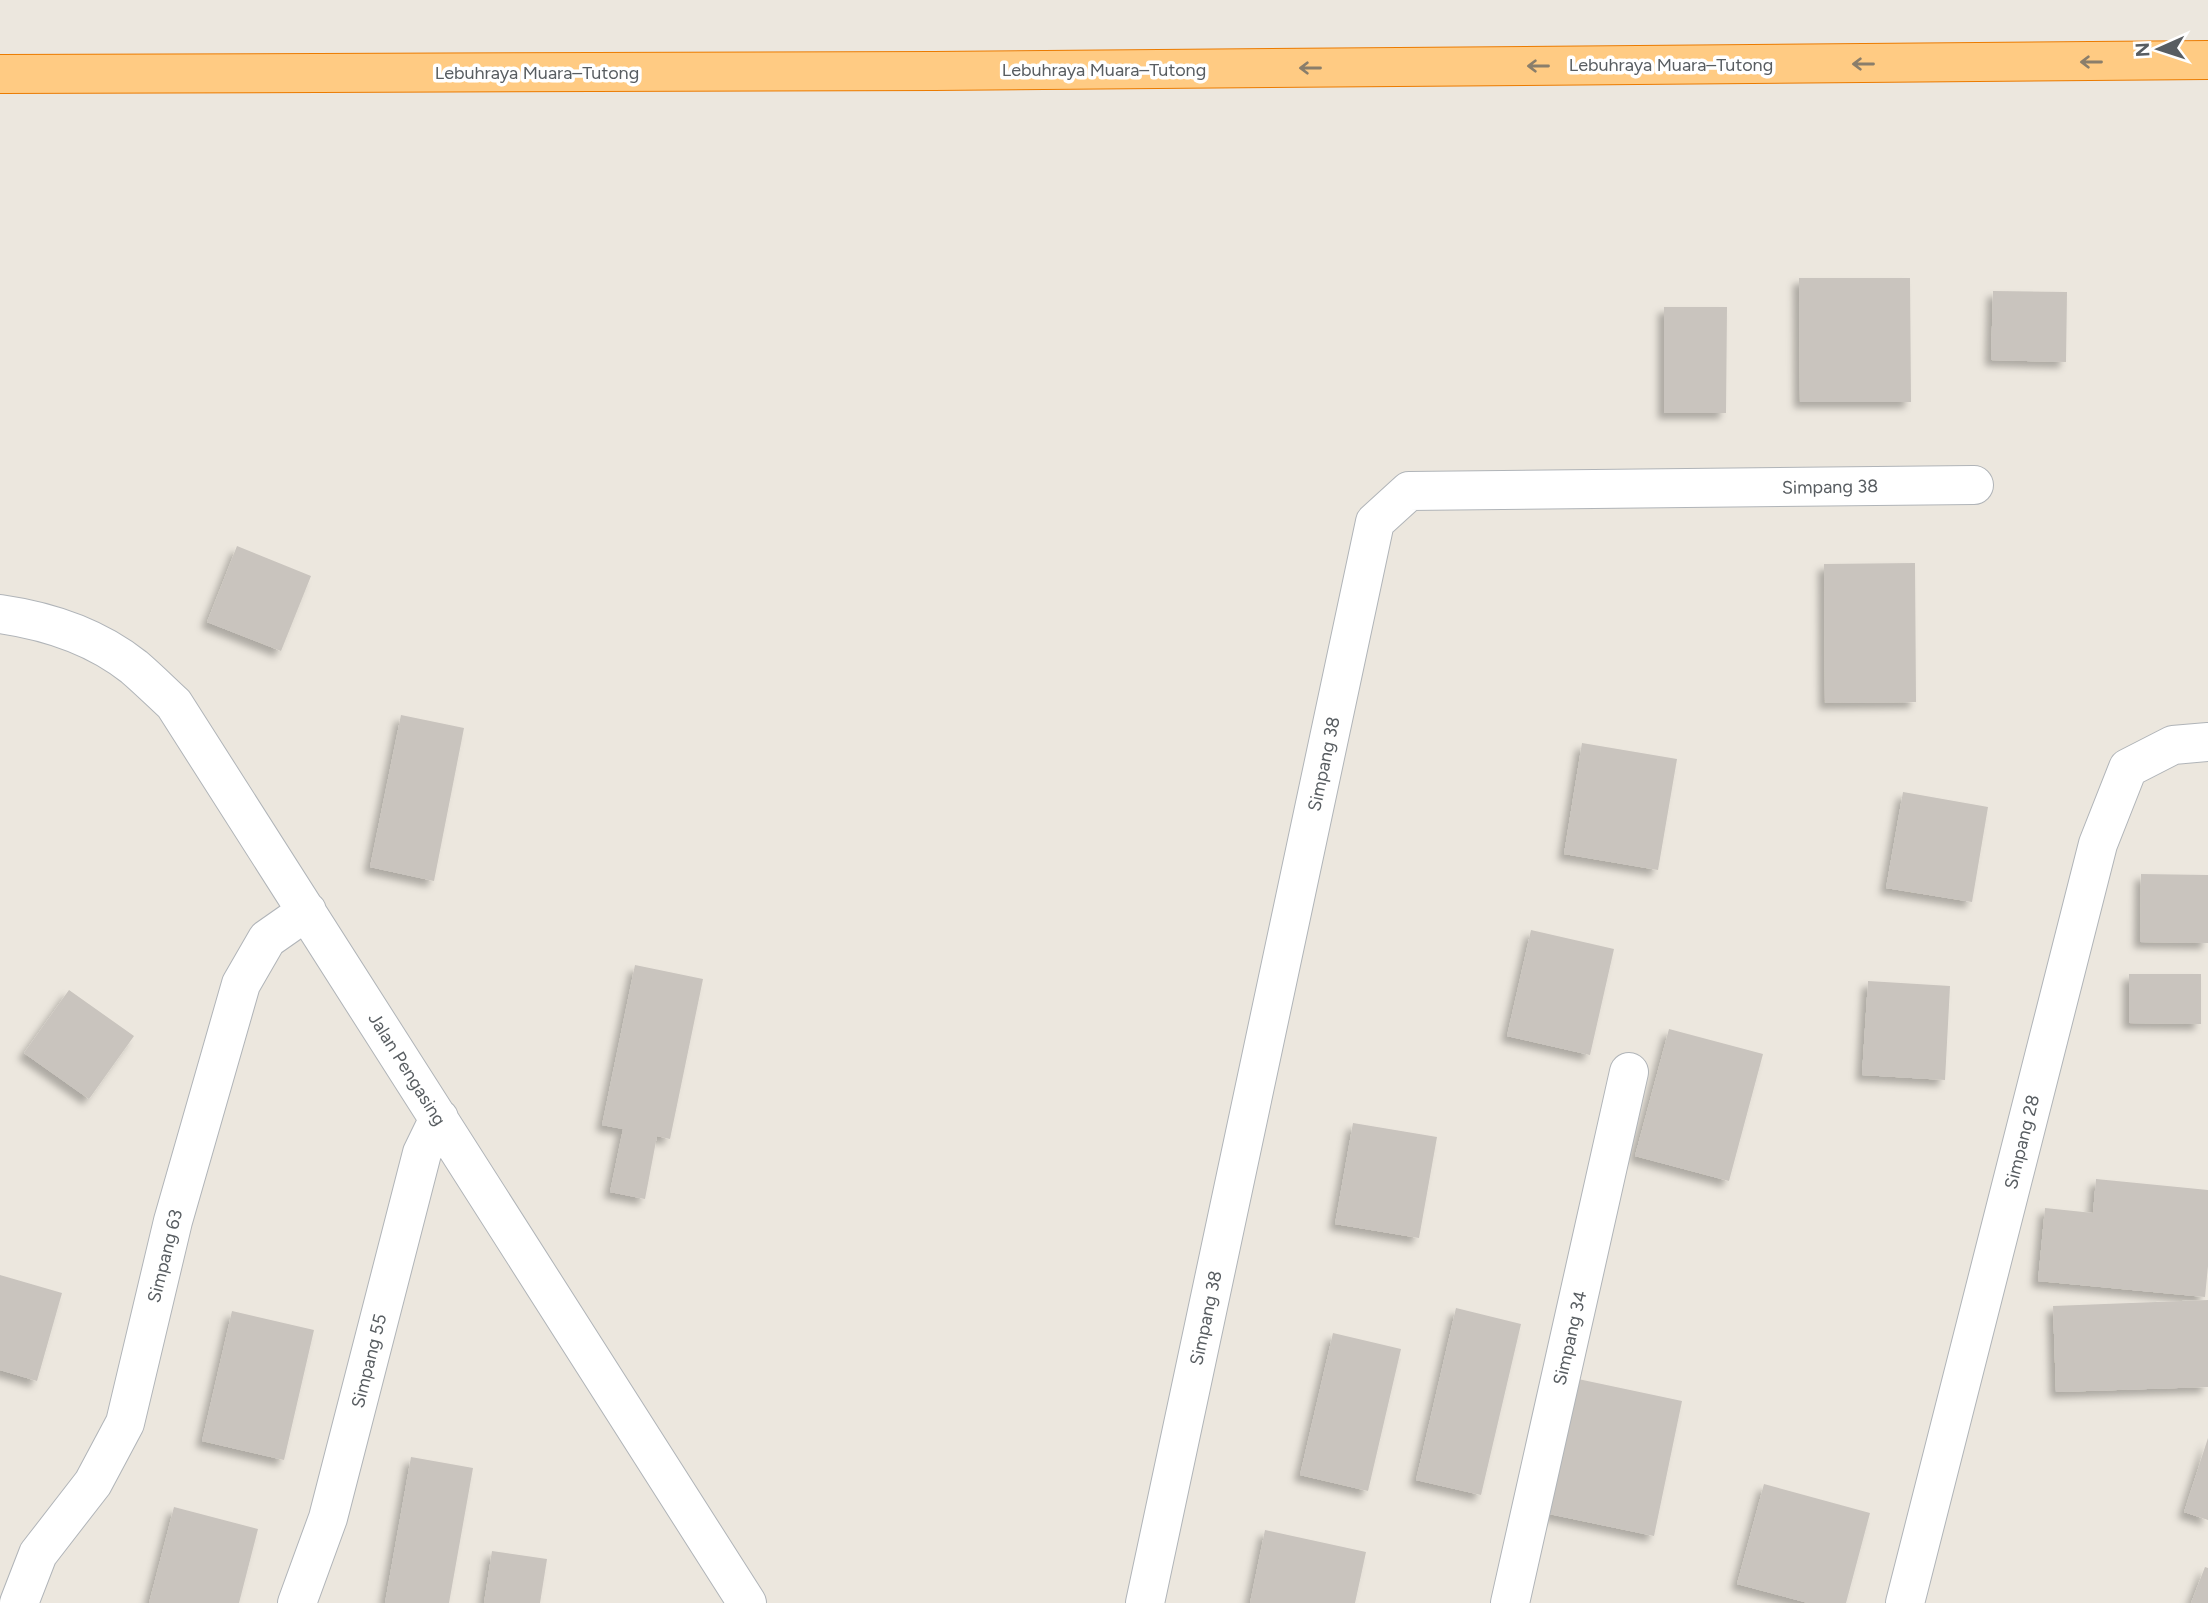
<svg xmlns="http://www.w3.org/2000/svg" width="2208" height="1603" font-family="Figtree,sans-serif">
<defs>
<filter id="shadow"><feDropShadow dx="-6" dy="6" stdDeviation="3.5" flood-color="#0004"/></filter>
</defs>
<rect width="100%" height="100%" fill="#ece7de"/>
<path fill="#c9c4be" filter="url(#shadow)" d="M 1799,278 L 1910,278 L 1911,402 L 1800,402 Z
M 1993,291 L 2067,292 L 2066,362 L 1991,360 Z
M 1664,307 L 1727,307 L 1726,413 L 1664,413 Z
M 237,546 L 311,576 L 281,651 L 207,622 Z
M 1915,563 L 1916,702 L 1825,703 L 1824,564 Z
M 401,715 L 464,728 L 434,881 L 370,867 Z
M 1582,743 L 1677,759 L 1658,870 L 1564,854 Z
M 1903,792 L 1988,807 L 1972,902 L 1886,888 Z
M 2141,874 L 2208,875 L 2208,943 L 2140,942 Z
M 1531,930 L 1614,949 L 1590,1055 L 1507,1036 Z
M 635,965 L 703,979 L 670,1139 L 657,1136 L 645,1199 L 610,1192 L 623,1129 L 602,1125 Z
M 2129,974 L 2201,974 L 2201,1024 L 2129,1023 Z
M 1868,981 L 1950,986 L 1945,1080 L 1862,1075 Z
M 69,990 L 134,1036 L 89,1099 L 24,1053 Z
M 1669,1029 L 1763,1054 L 1729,1181 L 1635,1156 Z
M 1353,1123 L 1437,1137 L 1419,1238 L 1335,1224 Z
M 2096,1179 L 2208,1190 L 2208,1266 L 2205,1297 L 2038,1281 L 2045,1208 L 2093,1213 Z
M 0,1275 L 62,1293 L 37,1381 L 0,1370 Z
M 2208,1300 L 2208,1387 L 2056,1392 L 2053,1306 Z
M 1456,1308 L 1521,1324 L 1481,1495 L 1416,1480 Z
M 232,1311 L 314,1330 L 284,1460 L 202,1441 Z
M 1333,1333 L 1401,1349 L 1368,1491 L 1300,1475 Z
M 1578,1379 L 1682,1401 L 1654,1536 L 1549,1514 Z
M 2208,1438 L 2208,1520 L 2184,1512 Z
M 411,1457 L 473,1468 L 449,1603 L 385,1603 Z
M 1764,1484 L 1870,1513 L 1846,1603 L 1808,1603 L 1737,1584 Z
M 174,1507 L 258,1529 L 239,1603 L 149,1603 Z
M 1265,1530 L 1366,1552 L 1355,1603 L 1250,1603 Z
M 492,1551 L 547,1559 L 540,1603 L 484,1603 Z
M 2205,1567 L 2208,1568 L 2208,1603 L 2191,1603 Z"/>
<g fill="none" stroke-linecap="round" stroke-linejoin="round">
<defs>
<path id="minor" d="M 0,614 C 49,621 95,636 134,667 C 148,679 161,692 174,704 L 747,1603
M 19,1603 L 38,1554 L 93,1483 L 125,1423 L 173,1221 L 241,984 L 267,939 L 307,911
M 297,1603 L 328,1518 L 422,1153 L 439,1118
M 1145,1603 L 1375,522 L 1409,491 L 1974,485
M 1510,1603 L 1629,1072
M 1905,1603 L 2098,844 L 2128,768 L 2173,745 L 2208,742"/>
<path id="highway" d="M 0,74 L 934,71 L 2208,60"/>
</defs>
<use href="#minor" stroke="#b0b4b8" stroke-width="40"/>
<use href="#highway" stroke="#eb7b00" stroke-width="40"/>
<use href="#minor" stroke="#fff" stroke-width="38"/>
<use href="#highway" stroke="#ffcb83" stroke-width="38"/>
</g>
<defs><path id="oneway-shaft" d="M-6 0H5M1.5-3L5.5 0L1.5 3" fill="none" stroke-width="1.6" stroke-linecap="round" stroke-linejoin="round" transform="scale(1.75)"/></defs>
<g stroke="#8a7e6b">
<use href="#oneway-shaft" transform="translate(2091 62) rotate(180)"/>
<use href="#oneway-shaft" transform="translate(1863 64) rotate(180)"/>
<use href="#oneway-shaft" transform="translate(1538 66) rotate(180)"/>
<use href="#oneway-shaft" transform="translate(1310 68) rotate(180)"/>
</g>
<g text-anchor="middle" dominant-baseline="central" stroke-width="7" stroke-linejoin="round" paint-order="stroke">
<g font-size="18" fill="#585d61" stroke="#fff">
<text x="1671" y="65">Lebuhraya Muara–Tutong</text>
<text x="1104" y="70">Lebuhraya Muara–Tutong</text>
<text x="537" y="73">Lebuhraya Muara–Tutong</text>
<text transform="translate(1830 487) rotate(-1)">Simpang 38</text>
<text transform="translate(1324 764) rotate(-78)">Simpang 38</text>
<text transform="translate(407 1069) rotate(58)">Jalan Pengasing</text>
<text transform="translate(2022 1142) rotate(-76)">Simpang 28</text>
<text transform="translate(165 1256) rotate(-76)">Simpang 63</text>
<text transform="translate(1206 1318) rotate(-78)">Simpang 38</text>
<text transform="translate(1570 1338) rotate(-77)">Simpang 34</text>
<text transform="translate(369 1361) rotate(-76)">Simpang 55</text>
</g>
</g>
<g transform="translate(2159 49) rotate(267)" stroke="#ffffff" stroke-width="5" paint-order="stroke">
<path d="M0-5L12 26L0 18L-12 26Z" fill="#585d61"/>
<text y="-10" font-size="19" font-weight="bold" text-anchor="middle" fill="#585d61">N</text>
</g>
</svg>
